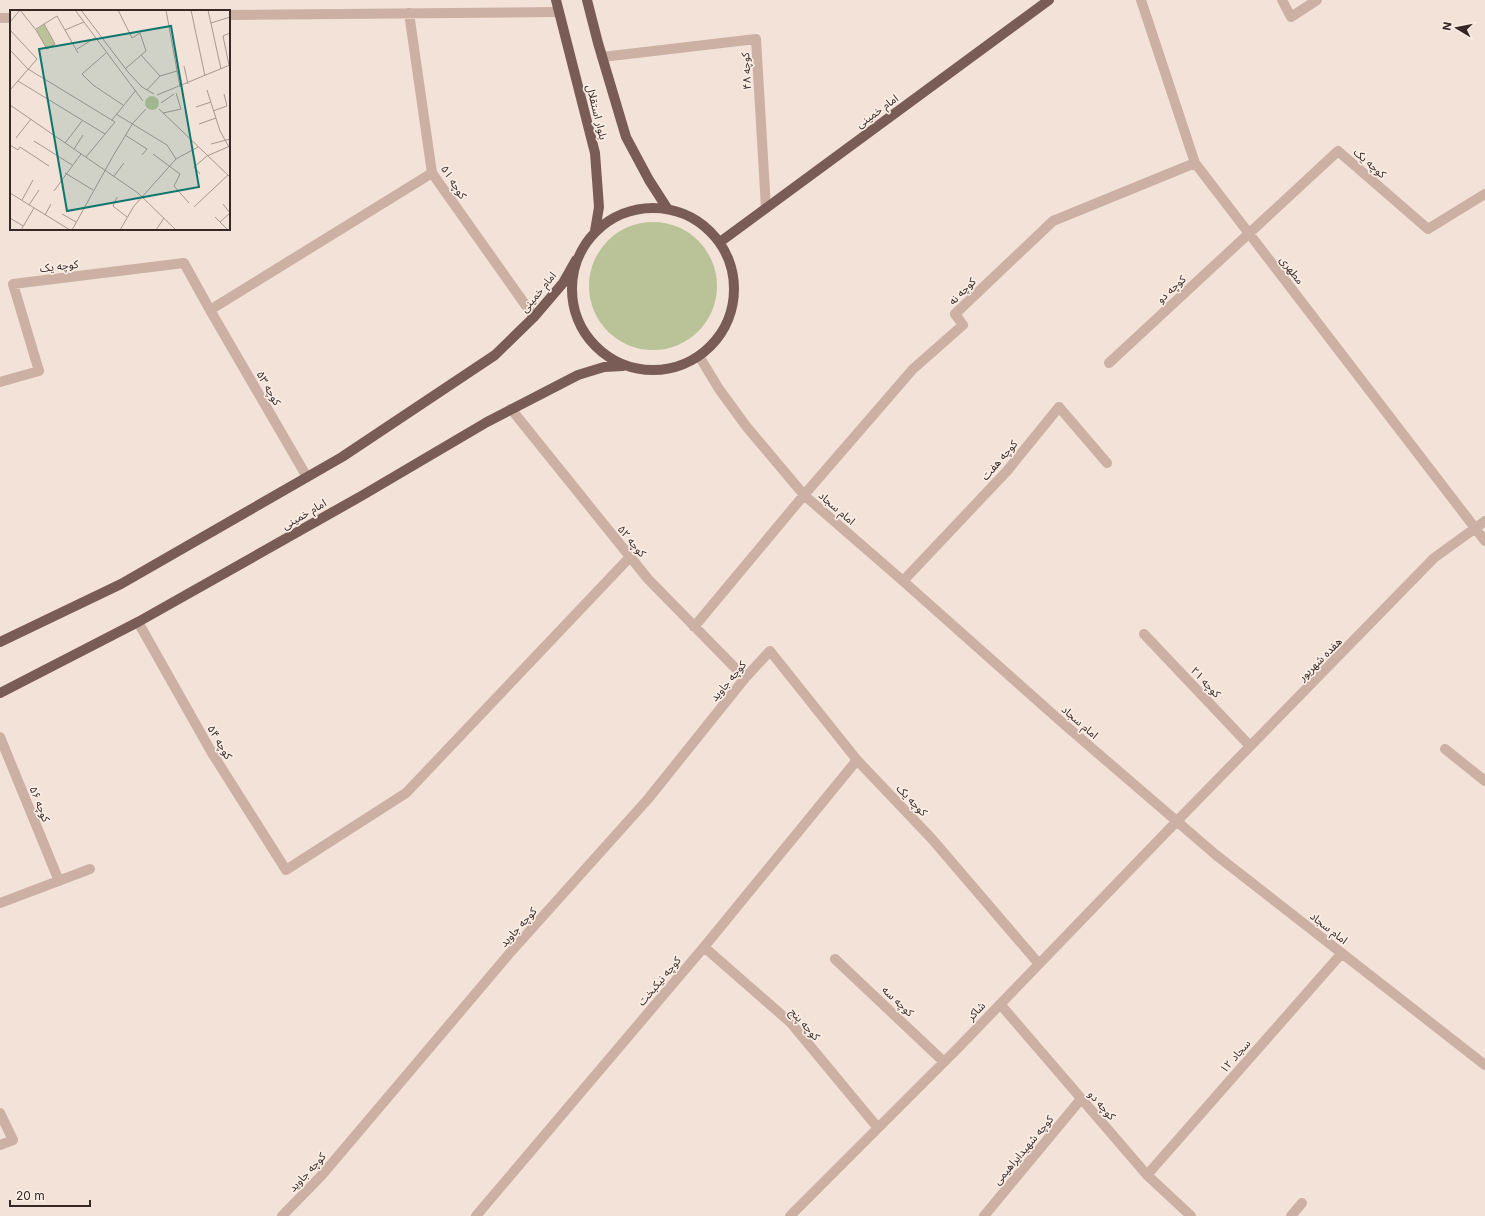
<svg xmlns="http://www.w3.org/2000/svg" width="1485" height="1216" font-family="Inter,'Noto Sans Arabic',sans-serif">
<rect width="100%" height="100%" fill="#f2e2d8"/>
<path fill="#bac297" d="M589 286a64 64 0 1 1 128 0a64 64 0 1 1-128 0Z"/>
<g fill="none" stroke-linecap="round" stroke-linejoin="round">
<path stroke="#cbb0a3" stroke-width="10" d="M 1141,0 L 1195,163 L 1485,541
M 1282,0 L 1291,17 L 1317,0
M 409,13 L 432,173 L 534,317
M 229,15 L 559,12
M 0,18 L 11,18
M 602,57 L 756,39 L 766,208
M 210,310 L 432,173
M 699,356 L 719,389 L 746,426 L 804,495 L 903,581 L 1065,725 L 1216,855 L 1485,1065
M 1109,363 L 1338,151 L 1428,229 L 1485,194
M 0,382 L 39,371 L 13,284 L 184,263 L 210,310 L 307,477
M 511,409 L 648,579 L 745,678
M 903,581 L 1007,471 L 1059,407 L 1107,463
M 138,622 L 212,753 L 286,870 L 406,793 L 630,557
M 694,627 L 804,495 L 913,369 L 963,325 L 955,314 L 1053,221 L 1195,163
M 1144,634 L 1250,746
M 0,737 L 59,881
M 1445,749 L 1485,781
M 0,903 L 90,869
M 704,947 L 791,1023 L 878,1128
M 835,959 L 944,1062
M 1000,1004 L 1147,1175 L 1191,1216
M 0,1113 L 13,1140 L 0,1145
M 1147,1175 L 1342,953
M 282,1216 L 322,1175 L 509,954 L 648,799 L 745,678 L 770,651 L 857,760 L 932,839 L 1039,964
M 476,1216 L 704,947 L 857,760
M 790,1216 L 958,1048 L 1177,821 L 1434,558 L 1485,521
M 984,1216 L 1081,1099
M 1291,1216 L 1302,1203"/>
<path stroke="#795c56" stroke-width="10" d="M 556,0 L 595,153 L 599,207 L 595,231
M 587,0 L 598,43 L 626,137 L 649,180 L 667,208
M572 289a81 81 0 1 1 162 0a81 81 0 1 1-162 0Z
M 720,242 L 1049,0
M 0,642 L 121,584 L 342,457 L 495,355 L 534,317 L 563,283 L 576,260
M 0,693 L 138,622 L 363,495 L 487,422 L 578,375 L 604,367 L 623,366"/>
</g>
<g text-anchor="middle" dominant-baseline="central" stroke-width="3.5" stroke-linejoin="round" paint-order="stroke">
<g font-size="11" fill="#362826" stroke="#faede4">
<text transform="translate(746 71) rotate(-93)">کوچه ۴۸</text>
<text transform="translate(877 111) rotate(-36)">امام خمینی</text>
<text transform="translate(597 112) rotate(76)">بلوار استقلال</text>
<text transform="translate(1370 163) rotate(41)">کوچه یک</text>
<text transform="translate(454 182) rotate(57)">کوچه ۵۱</text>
<text transform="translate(59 266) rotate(-7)">کوچه یک</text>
<text transform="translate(1292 270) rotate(53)">مطهری</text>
<text transform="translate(1171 289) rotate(-43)">کوچه دو</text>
<text transform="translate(962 291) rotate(-45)">کوچه نه</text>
<text transform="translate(538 292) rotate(-50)">امام خمینی</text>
<text transform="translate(269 388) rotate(60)">کوچه ۵۳</text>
<text transform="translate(999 460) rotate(-49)">کوچه هفت</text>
<text transform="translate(837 508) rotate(41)">امام سجاد</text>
<text transform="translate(304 514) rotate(-30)">امام خمینی</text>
<text transform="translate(632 541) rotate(50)">کوچه ۵۲</text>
<text transform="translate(1320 659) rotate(-45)">هفده شهریور</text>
<text transform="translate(728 681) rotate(-50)">کوچه جاوید</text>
<text transform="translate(1206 682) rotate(47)">کوچه ۲۱</text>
<text transform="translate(1080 722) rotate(41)">امام سجاد</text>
<text transform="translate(220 742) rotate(59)">کوچه ۵۴</text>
<text transform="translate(912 800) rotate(46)">کوچه یک</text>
<text transform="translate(40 804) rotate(68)">کوچه ۵۶</text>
<text transform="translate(518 927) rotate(-48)">کوچه جاوید</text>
<text transform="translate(1329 928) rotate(38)">امام سجاد</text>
<text transform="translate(659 981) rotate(-50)">کوچه نیکبخت</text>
<text transform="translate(898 1001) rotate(43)">کوچه سه</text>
<text transform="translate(976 1011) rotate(-46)">شاکر</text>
<text transform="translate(805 1024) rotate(48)">کوچه پنج</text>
<text transform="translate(1235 1056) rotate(-49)">سجاد ۱۲</text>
<text transform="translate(1102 1105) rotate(49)">کوچه دو</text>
<text transform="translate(1023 1150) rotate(-50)">کوچه شهیدایراهیمی</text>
<text transform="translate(307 1172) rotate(-47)">کوچه جاوید</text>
</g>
</g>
<g transform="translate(10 10)">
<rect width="220" height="220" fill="#f2e2d8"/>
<path d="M 34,14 L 45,34 L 37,39 L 26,20 ZM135 93a7 7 0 1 1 14 0a7 7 0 1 1-14 0Z" fill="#bac297"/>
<path fill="none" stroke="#a79891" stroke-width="1" d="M 10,0 L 26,20 L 37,39 L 45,34 L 34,14M 65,0 L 133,91M 71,0 L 118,62 L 132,77 L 144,84M 108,0 L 122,28 L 130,23 L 136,41 L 115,59M 156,0 L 170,77M 181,0 L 195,66M 198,0 L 211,59M 0,12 L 10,0M 201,13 L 220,7M 26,19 L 47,6 L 68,43M 0,20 L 27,49 L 0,80M 55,20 L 74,12M 67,39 L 85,28M 0,40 L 18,59 L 105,112 L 76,147M 96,43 L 72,64 L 83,75 L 113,95M 131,45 L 150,66M 219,55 L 213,26 L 220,23M 174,56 L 178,74M 8,71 L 95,124M 137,80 L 150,66 L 167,61M 197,80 L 210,121 L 219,137M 147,85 L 220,55M 151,93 L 164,84M 0,95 L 128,183 L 166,220M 186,97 L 201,92M 149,99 L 220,167M 203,101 L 217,96 L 214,84M 153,103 L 171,99 L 166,83M 106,104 L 157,135 L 166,149M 102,110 L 126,80M 189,114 L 206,108M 115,125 L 137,139 L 132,145M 6,128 L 21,109M 24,131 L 62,155M 55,133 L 72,111M 201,134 L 220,129M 0,135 L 8,140 L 10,137 L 39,156M 64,139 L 73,125M 143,144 L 170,164 L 164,176 L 179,193M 55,163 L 83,180M 190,164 L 184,157 L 197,146 L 220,136M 104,166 L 114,153M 44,181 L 71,144M 0,183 L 60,220M 107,187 L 103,196 L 117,207M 12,190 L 23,170M 19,195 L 29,180M 184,197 L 218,165M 52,204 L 66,212M 35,205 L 41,194M 205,207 L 218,220M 0,208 L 13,216M 210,212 L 220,203 L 213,194M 11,220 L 24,198M 62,220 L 103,146 L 123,113 L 136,99M 110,220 L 124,196 L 166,149 L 188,137M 146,220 L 154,208"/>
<path fill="#0f766e" fill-opacity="0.15" stroke="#0f766e" stroke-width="2" d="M 161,16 L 189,177 L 57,201 L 29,39 Z"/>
<rect width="220" height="220" fill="none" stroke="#362826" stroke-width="2"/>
</g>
<g transform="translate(1457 28) rotate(280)" stroke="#faede4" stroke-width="3" paint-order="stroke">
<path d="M0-3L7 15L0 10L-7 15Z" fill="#362826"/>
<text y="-6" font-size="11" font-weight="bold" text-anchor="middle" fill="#362826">N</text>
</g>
<path d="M10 1200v6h80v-6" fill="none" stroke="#362826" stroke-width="2"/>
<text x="16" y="1200" font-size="12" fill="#362826" stroke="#faede4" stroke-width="3" paint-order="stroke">20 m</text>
</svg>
